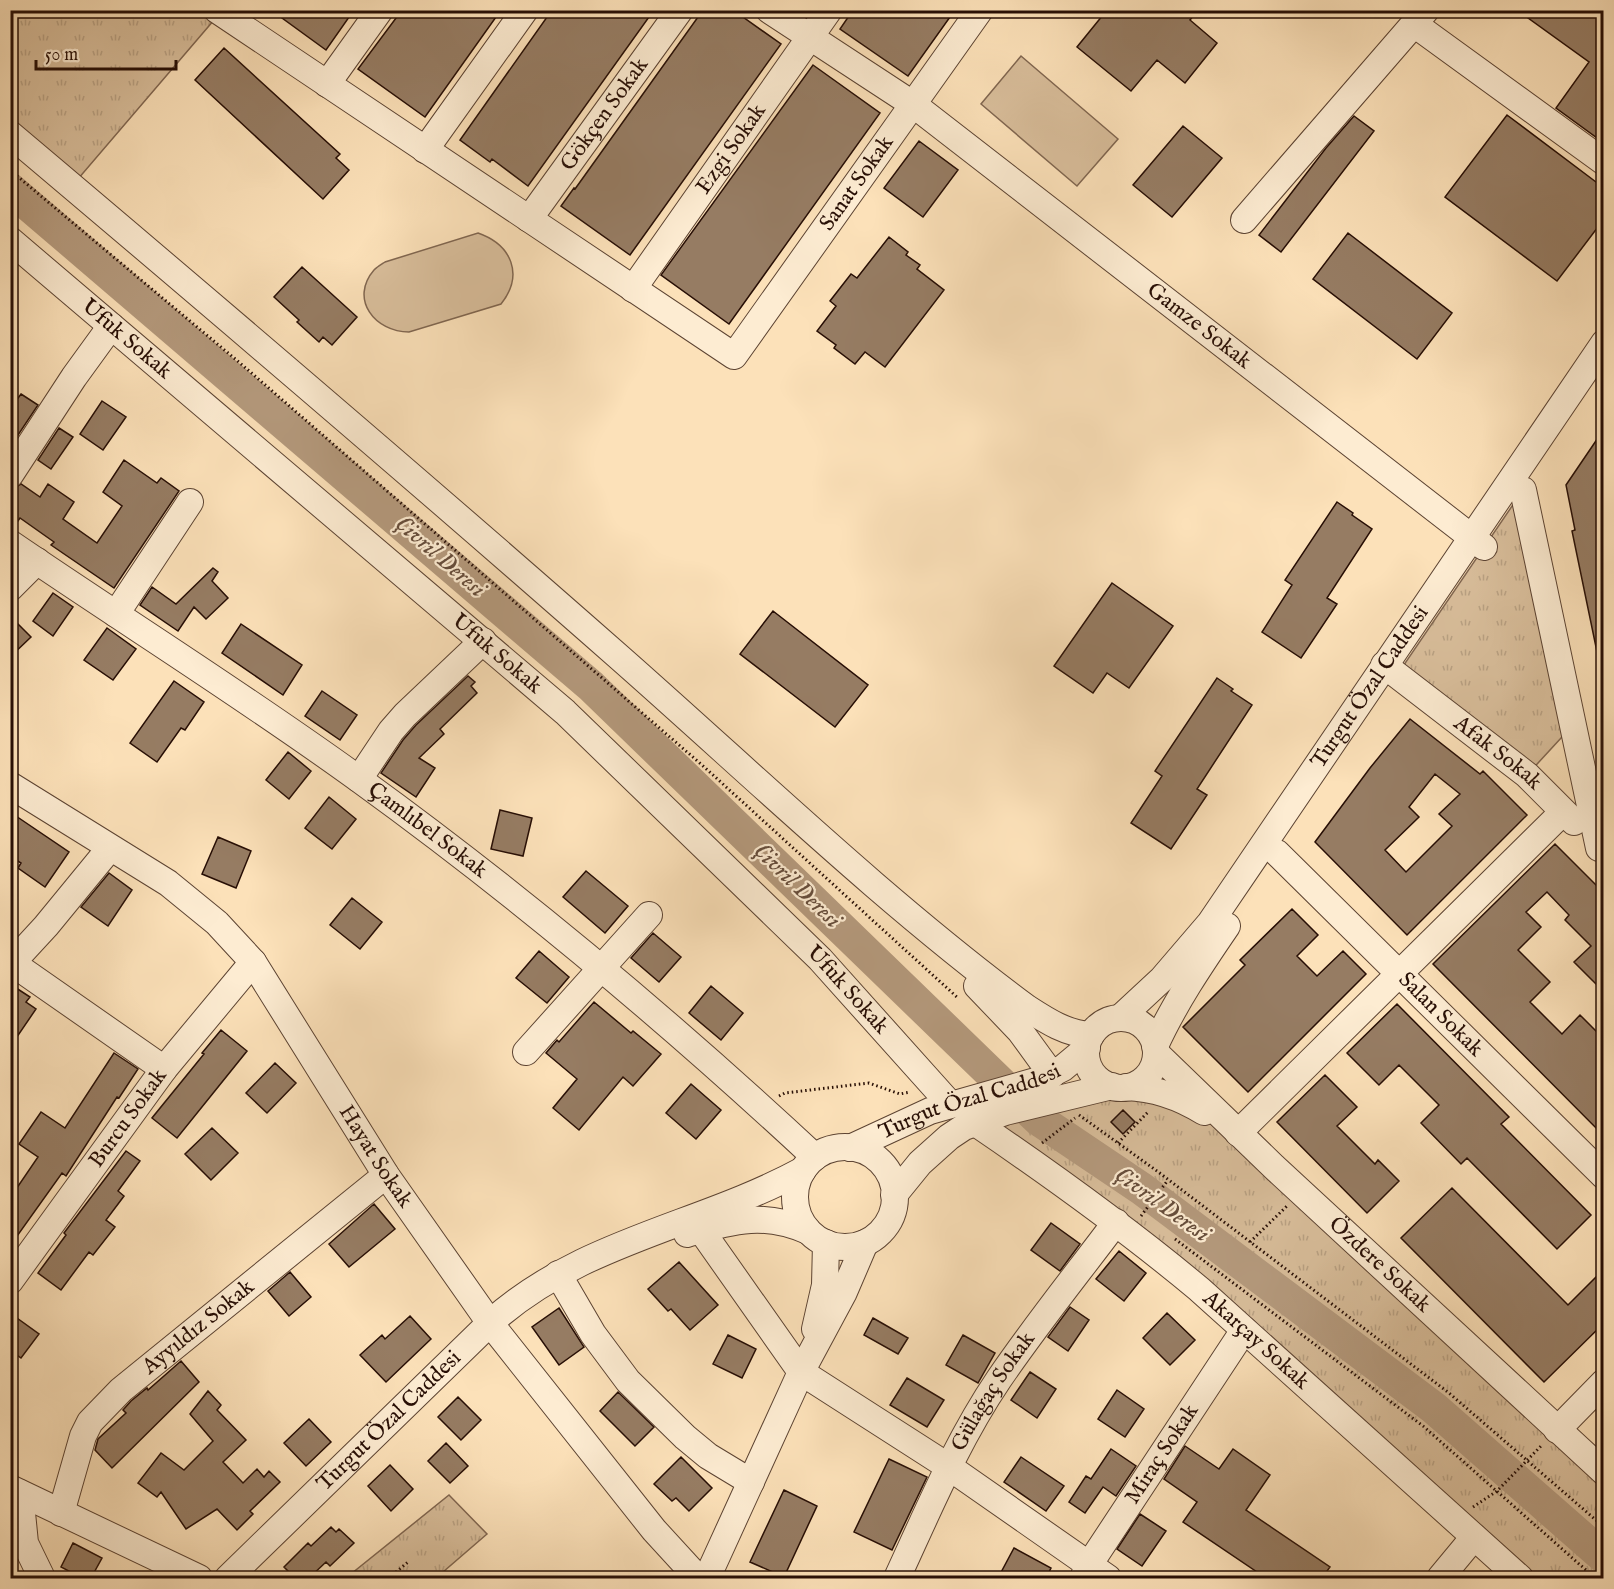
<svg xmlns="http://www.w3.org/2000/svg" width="1614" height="1589" font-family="'IM FELL English',serif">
<defs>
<pattern id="grass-tufts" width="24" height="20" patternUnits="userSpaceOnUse" patternTransform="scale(1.5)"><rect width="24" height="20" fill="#d8bd9a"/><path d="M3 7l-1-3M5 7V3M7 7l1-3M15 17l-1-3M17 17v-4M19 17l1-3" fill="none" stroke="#b9a183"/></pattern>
</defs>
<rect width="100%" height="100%" fill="#fce1b9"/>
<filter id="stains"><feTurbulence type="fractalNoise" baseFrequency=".00333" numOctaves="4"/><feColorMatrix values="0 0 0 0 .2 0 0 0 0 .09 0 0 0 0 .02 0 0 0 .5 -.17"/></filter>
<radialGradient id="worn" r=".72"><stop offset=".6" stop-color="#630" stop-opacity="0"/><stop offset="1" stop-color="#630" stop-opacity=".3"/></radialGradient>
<path fill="url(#grass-tufts)" stroke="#806650" stroke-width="1.5" d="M 217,10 L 220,13 L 72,186 L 11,134 L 11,11 Z
M 1523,490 L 1573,725 L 1527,775 L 1397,675 Z
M 1112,1086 L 1194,1106 L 1603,1472 L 1603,1578 L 1520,1578 L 1199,1289 L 980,1120 Z
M 449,1495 L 487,1534 L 436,1578 L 346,1578 Z"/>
<path fill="#d8bd9a" stroke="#806650" stroke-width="1.5" d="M 1021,56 L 1118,139 L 1077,186 L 981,104 Z
M 478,233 C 512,245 524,275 501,304 L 409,332 C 375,332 349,299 374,270 C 377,267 382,264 385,262 Z"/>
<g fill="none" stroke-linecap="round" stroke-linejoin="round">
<path stroke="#b4997c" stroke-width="33" d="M 10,189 L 591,686 L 1038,1119 L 1142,1189 L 1434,1408 L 1604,1557"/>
</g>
<path fill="#967c63" stroke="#270e05" stroke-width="1.5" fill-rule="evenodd" d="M 271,10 L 354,10 L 326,50 Z
M 402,10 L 501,10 L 425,117 L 358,69 Z
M 552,10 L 654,10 L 528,186 L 492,159 L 490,162 L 460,140 Z
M 703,10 L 733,10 L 781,44 L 630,255 L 561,206 L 574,188 L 575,189 Z
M 853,10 L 955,10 L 908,76 L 840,29 Z
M 1107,10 L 1198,10 L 1190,20 L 1217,43 L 1185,83 L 1157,60 L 1131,91 L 1077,47 Z
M 1517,10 L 1588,10 L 1604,21 L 1604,143 L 1556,108 L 1589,62 Z
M 224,48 L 340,154 L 336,158 L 349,170 L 323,199 L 195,80 Z
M 813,65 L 880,113 L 729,324 L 661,275 Z
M 1507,115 L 1604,188 L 1604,219 L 1557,281 L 1445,197 Z
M 1354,116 L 1374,131 L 1281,252 L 1259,235 L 1326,148 Z
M 1183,126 L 1222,158 L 1172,217 L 1133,185 Z
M 919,141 L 958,170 L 923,217 L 884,188 Z
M 1348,233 L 1452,313 L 1417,359 L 1313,279 Z
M 889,237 L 908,252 L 906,255 L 920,265 L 917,269 L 944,290 L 885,367 L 865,352 L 855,364 L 834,348 L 836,345 L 817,331 L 836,306 L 830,301 L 851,274 L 857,278 Z
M 302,267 L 357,317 L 332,345 L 323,337 L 319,342 L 297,322 L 299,320 L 274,297 Z
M 21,394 L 38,405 L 16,438 L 10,434 L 10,409 Z
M 102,401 L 126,417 L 103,450 L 80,434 Z
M 59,428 L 73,437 L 51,469 L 38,460 Z
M 1604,429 L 1604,651 L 1597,652 L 1572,531 L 1575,530 L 1566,485 Z
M 124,460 L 157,483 L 161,478 L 179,491 L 114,588 L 51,545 L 54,542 L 20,518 L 13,528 L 10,528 L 10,490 L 21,484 L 40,497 L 48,484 L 74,502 L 63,519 L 97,543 L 122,506 L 103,492 Z
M 1337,502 L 1353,513 L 1352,515 L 1372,529 L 1327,598 L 1337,604 L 1301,658 L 1262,632 L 1292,585 L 1285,580 Z
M 213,568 L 218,572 L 212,581 L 228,598 L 206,619 L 194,607 L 178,631 L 140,605 L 152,587 L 176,604 Z
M 1112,583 L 1173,626 L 1129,688 L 1107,673 L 1093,693 L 1054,666 Z
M 53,593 L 73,607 L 53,636 L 33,621 Z
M 773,611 L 868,685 L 835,727 L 740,654 Z
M 10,616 L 31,637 L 10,657 Z
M 241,624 L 302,665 L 283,695 L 222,653 Z
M 107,628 L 136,649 L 113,680 L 84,660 Z
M 468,676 L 475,682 L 471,686 L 477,693 L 440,729 L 444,734 L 419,758 L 435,768 L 416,797 L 381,773 L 403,740 L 416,725 Z
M 1217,678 L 1233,689 L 1231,691 L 1252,705 L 1197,789 L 1207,795 L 1171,849 L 1131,823 L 1162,776 L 1155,771 Z
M 174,681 L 204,702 L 185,730 L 181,728 L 157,762 L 130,743 Z
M 322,691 L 357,715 L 340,740 L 305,716 Z
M 1410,719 L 1480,774 L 1483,771 L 1527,815 L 1407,935 L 1315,842 L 1370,768 ZM 1435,774 L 1460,794 L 1439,814 L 1452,826 L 1406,872 L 1385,850 L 1419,817 L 1409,807 Z
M 288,752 L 311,771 L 289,799 L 266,780 Z
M 329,797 L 356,819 L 332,849 L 305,828 Z
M 500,810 L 532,818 L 523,856 L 491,849 Z
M 10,812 L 69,852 L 45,887 L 18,868 L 21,863 L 10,856 Z
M 218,837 L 251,851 L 236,888 L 202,874 Z
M 1555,844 L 1604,893 L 1604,992 L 1574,962 L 1591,946 L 1565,920 L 1569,915 L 1547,892 L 1526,912 L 1541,927 L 1518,950 L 1550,982 L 1530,1002 L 1562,1034 L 1580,1015 L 1604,1039 L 1604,1136 L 1433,964 Z
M 586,871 L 628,906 L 605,933 L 563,897 Z
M 109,873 L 132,890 L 108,926 L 81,907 Z
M 352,898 L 382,922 L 360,949 L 330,925 Z
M 1292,909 L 1318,935 L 1297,956 L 1317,976 L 1343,951 L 1366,974 L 1248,1092 L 1183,1027 L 1245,965 L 1240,960 Z
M 653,933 L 681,957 L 659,982 L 631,958 Z
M 539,951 L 569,977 L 547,1003 L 516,978 Z
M 10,984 L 30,997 L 26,1002 L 36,1009 L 10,1047 Z
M 711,986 L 743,1013 L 721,1040 L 689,1013 Z
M 594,1002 L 631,1033 L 633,1031 L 661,1054 L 633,1086 L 623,1077 L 579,1130 L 553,1108 L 577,1079 L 546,1053 L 557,1040 L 559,1042 Z
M 1397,1004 L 1509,1117 L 1501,1124 L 1591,1215 L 1557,1249 L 1467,1158 L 1461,1164 L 1421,1123 L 1439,1105 L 1399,1065 L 1379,1085 L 1347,1053 Z
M 221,1030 L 247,1051 L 177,1138 L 152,1118 L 204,1054 L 202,1053 Z
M 114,1053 L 138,1069 L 119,1098 L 117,1097 L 66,1176 L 62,1173 L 10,1246 L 10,1198 L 38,1157 L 19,1144 L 41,1112 L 65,1128 Z
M 275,1063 L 296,1083 L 267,1113 L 246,1093 Z
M 1325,1075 L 1357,1107 L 1337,1126 L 1375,1164 L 1378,1160 L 1399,1181 L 1367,1213 L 1277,1122 Z
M 691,1084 L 721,1110 L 696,1139 L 666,1113 Z
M 1123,1110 L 1135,1122 L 1123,1134 L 1111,1122 Z
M 212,1128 L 238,1153 L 211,1180 L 185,1154 Z
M 126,1151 L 140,1161 L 118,1191 L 124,1196 L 106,1220 L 115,1227 L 93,1255 L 89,1252 L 61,1290 L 38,1273 L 66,1235 L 64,1233 Z
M 1452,1188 L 1568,1305 L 1604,1269 L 1604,1323 L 1544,1382 L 1401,1238 Z
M 374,1204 L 395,1229 L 349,1267 L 329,1244 Z
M 1051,1223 L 1080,1244 L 1060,1271 L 1031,1250 Z
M 1119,1251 L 1146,1273 L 1124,1301 L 1096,1279 Z
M 679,1262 L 718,1305 L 690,1330 L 671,1309 L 668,1311 L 648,1289 Z
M 290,1272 L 311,1297 L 289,1316 L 268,1291 Z
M 1070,1307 L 1089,1320 L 1068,1351 L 1048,1337 Z
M 559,1308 L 584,1347 L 559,1365 L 532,1327 Z
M 10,1313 L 39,1334 L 21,1358 L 10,1350 Z
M 1167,1313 L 1195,1340 L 1170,1365 L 1143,1338 Z
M 410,1316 L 431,1339 L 386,1382 L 360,1355 L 382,1335 L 385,1339 Z
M 873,1318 L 908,1338 L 898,1354 L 864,1335 Z
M 728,1335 L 756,1349 L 742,1378 L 713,1364 Z
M 963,1335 L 995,1353 L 978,1383 L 946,1365 Z
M 181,1361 L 199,1382 L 112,1468 L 95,1450 L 98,1439 L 126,1413 L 123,1410 L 131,1401 L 147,1388 L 148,1390 Z
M 1030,1372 L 1056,1389 L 1037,1418 L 1011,1400 Z
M 907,1378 L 944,1400 L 927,1427 L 890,1405 Z
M 1117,1390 L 1144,1409 L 1125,1437 L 1098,1419 Z
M 208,1391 L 221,1405 L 217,1410 L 246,1440 L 223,1462 L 243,1483 L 257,1469 L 264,1477 L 269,1471 L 280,1482 L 250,1511 L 253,1514 L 237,1530 L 217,1509 L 186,1529 L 161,1492 L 157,1497 L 138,1483 L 161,1453 L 184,1470 L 213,1441 L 190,1414 Z
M 618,1392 L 654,1427 L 635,1446 L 600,1411 Z
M 458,1397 L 481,1420 L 461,1440 L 438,1417 Z
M 309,1419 L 331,1442 L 306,1466 L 284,1443 Z
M 446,1443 L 468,1466 L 450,1483 L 428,1461 Z
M 1185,1446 L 1219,1469 L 1233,1449 L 1270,1475 L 1246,1510 L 1330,1567 L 1322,1578 L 1266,1578 L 1183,1522 L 1197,1502 L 1164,1479 Z
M 1111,1449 L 1136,1466 L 1116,1496 L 1103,1487 L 1085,1513 L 1069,1502 L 1086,1476 L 1091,1479 Z
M 681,1457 L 712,1488 L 689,1511 L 676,1498 L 672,1501 L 654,1484 Z
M 1021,1457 L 1064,1486 L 1046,1511 L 1004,1482 Z
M 889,1459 L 927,1477 L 892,1550 L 854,1532 Z
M 390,1465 L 413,1489 L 391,1511 L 368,1486 Z
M 784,1490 L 817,1506 L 784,1577 L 750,1562 Z
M 1140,1514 L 1166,1531 L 1142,1566 L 1117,1549 Z
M 331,1527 L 336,1532 L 339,1529 L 354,1543 L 330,1566 L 326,1562 L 309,1578 L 295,1578 L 284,1567 L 308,1543 L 311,1546 Z
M 73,1543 L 102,1558 L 91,1578 L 82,1578 L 61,1567 Z
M 1014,1548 L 1051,1568 L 1046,1578 L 998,1578 Z"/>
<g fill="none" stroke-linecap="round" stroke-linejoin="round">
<defs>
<g id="minor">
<path id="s1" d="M 217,10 L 734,356 L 980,10"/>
<path id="s2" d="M 769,10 L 914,105 L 1484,547"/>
<path d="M 1414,24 L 1604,162"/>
<path d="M 327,84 L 380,10"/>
<path d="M 10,134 C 215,307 418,480 619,657 C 753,775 883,901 1027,1008 C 1047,1021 1067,1034 1091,1035"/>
<path d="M 425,150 L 525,10"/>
<path id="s3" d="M 529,219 L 680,10"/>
<path d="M 1244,220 L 1426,10"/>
<path id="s4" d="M 10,240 L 565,712 L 820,959 L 950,1104"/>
<path id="s5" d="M 633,289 L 829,10"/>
<path d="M 10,475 L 74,377 L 111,326"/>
<path d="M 1523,490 L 1599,848"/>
<path id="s6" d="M 10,543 C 127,623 246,697 360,780 C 520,896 671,1023 815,1157"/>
<path d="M 10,588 L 37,561"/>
<path d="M 116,614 L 190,502"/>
<path id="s7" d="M 1384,665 L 1527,775 L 1574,822"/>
<path d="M 359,779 L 391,731 L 405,715 L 483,641"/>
<path id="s8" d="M 10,785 L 168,883 L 217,923 L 253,962 L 386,1175 L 490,1323 L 654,1530 L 698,1578"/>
<path id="s9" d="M 1277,853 L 1604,1176"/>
<path d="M 12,963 L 164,1069"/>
<path d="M 10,965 L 46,926 L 110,848"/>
<path d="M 977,986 L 1020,1031 L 1052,1075"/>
<path id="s10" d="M 1120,1018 L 1162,979 L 1210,923 L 1604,343"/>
<circle cx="1121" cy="1053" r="35"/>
<path d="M 1155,1046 C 1174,1004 1201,964 1227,926"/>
<path d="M 526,1052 L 649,915"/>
<path id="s11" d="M 1156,1053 L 1274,1167 L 1604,1472"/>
<path d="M 1126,1087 C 1155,1088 1180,1097 1204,1112"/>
<path id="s12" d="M 974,1122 C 1052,1175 1127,1229 1199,1289 L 1520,1578"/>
<path d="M 1238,1133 L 1563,812"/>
<circle cx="845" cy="1197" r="50"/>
<path id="s13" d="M 850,1148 L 930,1111 L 1039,1080 L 1063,1068 L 1087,1048"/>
<path d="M 894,1195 L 920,1163 L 949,1137 L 964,1127 L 1005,1112 L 1112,1086"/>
<path d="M 701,1230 L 801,1372 L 949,1467 L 1108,1578"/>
<path d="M 687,1234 C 733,1221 762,1211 808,1231"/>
<path d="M 558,1274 L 593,1334 L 628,1381 L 685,1437 L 708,1456 L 751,1482"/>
<path id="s14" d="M 10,1281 L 164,1069 L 253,962"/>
<path d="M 815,1329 L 825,1285 L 826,1243"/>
<path d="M 1557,1430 L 1604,1382"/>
<path d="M 10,1488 L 199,1578"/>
<path d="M 20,1493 L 25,1543 L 42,1578"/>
<path id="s15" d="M 61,1513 L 83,1436 L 90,1422 L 121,1390 L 386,1175"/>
<path id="s16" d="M 228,1578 L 490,1323 C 582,1240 698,1227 803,1170"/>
<path d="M 707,1578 L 801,1372 L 844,1292 L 865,1243"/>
<path id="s17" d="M 897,1578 C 928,1511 957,1441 999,1379 C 1035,1326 1077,1274 1116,1222"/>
<path id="s18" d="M 1083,1578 L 1089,1565 L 1244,1330"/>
<path d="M 1440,1578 L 1474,1537"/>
</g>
</defs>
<use href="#minor" stroke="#5c4332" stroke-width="28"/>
<path stroke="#270e05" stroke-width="3" stroke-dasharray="1.5 3" stroke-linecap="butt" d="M 10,170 L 240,363 L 702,765 L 958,998
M 779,1096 L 785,1093 L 869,1083 L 900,1094 L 910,1092
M 1079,1115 L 1157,1171 L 1449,1393 L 1604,1527
M 1042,1143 L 1075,1118
M 1118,1143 L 1149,1111
M 1141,1216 L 1168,1180
M 1175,1239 L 1423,1426 L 1595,1578
M 1250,1242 L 1287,1206
M 1473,1507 L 1497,1491 L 1542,1445
M 389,1578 L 408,1562"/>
<use href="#minor" stroke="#fdecd2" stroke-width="26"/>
</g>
<g text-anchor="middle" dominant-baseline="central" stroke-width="4.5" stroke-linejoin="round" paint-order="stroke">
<g font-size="22" fill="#270e05" stroke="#fdecd2">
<text stroke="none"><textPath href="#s3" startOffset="129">Gökçen Sokak</textPath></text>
<text stroke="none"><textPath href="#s5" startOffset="171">Ezgi Sokak</textPath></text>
<text stroke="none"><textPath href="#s1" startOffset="834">Sanat Sokak</textPath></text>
<text stroke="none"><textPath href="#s2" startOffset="534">Gamze Sokak</textPath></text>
<text stroke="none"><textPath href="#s4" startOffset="153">Ufuk Sokak</textPath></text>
<text stroke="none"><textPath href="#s4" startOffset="639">Ufuk Sokak</textPath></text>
<text stroke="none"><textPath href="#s10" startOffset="416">Turgut Özal Caddesi</textPath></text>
<text stroke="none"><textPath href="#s7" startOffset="144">Afak Sokak</textPath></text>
<text stroke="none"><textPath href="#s6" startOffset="507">Çamlıbel Sokak</textPath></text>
<text stroke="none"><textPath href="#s4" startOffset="1125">Ufuk Sokak</textPath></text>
<text stroke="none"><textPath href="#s9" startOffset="230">Salan Sokak</textPath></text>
<text stroke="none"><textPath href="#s13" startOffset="129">Turgut Özal Caddesi</textPath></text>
<text stroke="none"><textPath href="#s14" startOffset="201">Burcu Sokak</textPath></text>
<text stroke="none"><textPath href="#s8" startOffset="532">Hayat Sokak</textPath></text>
<text stroke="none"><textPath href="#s11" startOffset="308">Özdere Sokak</textPath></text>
<text stroke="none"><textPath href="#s15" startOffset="240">Ayyıldız Sokak</textPath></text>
<text stroke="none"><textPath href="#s12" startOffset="357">Akarçay Sokak</textPath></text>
<text stroke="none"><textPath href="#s17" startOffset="210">Gülağaç Sokak</textPath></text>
<text stroke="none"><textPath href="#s16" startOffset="225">Turgut Özal Caddesi</textPath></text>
<text stroke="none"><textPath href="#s18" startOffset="147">Miraç Sokak</textPath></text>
</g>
<g font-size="24" font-style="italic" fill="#664d3b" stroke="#fdecd2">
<text transform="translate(440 557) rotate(41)">Çivril Deresi</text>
<text transform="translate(797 886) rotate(44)">Çivril Deresi</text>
<text transform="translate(1162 1205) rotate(36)">Çivril Deresi</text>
</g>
</g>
<rect width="1614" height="1589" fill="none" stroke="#fce1b9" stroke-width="36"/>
<rect x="12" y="12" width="1590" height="1565" fill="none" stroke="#270e05" stroke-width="3"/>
<rect x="18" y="18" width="1578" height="1553" fill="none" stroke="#270e05" stroke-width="1.5"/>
<path d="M36 60v9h140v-9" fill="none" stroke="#270e05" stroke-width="3"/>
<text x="45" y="60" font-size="18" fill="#270e05" stroke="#fdecd2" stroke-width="4.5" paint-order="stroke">50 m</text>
<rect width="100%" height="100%" filter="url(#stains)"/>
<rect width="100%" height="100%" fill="url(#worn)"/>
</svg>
